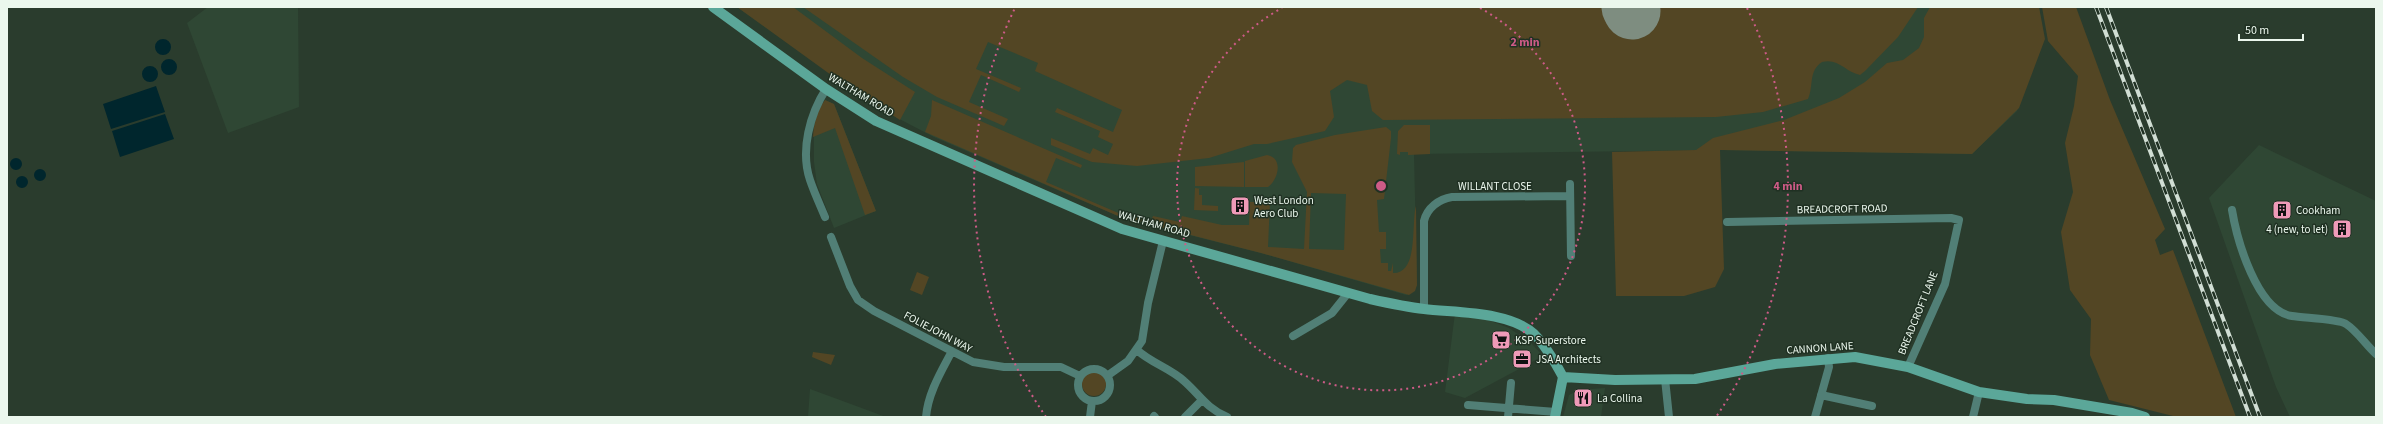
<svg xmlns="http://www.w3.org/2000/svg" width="2383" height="424" font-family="'Source Sans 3',sans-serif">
<rect width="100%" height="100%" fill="#2a3c2d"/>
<path fill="#2f4734" d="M 208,7 L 298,7 L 299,107 L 228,133 L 187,23 Z
M 737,7 L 2039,7 L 2044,38 L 2017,111 L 1972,154 L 1720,150 L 1414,154 L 1417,285 L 1412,293 L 1406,295 L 1261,253 L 1133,221 L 1132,218 L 1122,215 L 1118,216 L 983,158 L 934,137 L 884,111 Z
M 825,100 L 834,104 L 876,211 L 834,228 L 817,184 L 814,162 L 814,124 Z
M 2259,145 L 2376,201 L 2376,417 L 2290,417 L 2276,387 L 2209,198 Z
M 1455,313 L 1488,320 L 1509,328 L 1531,343 L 1543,356 L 1465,398 L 1445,392 Z
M 1605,388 L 1601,417 L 1563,417 L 1569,395 L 1579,390 Z
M 810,389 L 840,400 L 886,417 L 808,417 Z"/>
<path fill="#534624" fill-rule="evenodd" d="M 737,7 L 793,7 L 862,58 L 915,92 L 900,120 L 838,80 Z
M 803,7 L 1918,7 L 1898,37 L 1865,71 L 1860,75 C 1845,72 1839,58 1822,62 C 1808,71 1814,86 1808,99 L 1763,112 L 1716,117 L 1383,120 L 1372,111 L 1367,85 L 1347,80 L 1330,91 L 1334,117 L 1325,131 L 1267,144 L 1254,144 L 1209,158 L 1137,166 L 1092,162 L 1051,145 L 1051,138 L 1090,154 L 1093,148 L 1108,155 L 1113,144 L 1098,137 L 1100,131 L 1055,112 L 1057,108 L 1113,132 L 1122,110 L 1035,71 L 1038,63 L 988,42 L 976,69 L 1021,88 L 1019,92 L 981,75 L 969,102 L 1008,119 L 1004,126 L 937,97 L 903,77 Z
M 1930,7 L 2039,7 L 2045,39 L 2019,108 L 1972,154 L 1720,150 L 1724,269 L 1715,287 L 1684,296 L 1616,296 L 1612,152 L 1696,150 L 1713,138 L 1784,120 L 1839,98 L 1865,82 L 1887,63 L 1903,60 L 1919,48 L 1924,37 L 1924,18 Z
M 2042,7 L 2076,7 L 2110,100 L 2165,229 L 2155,240 L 2160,255 L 2173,250 L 2236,417 L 2177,417 L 2109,400 L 2090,355 L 2091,319 L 2070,290 L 2061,232 L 2073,192 L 2065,143 L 2074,106 L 2078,76 L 2048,41 Z
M 825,100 L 834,104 L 876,211 L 865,215 L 835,128 L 813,137 C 814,123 817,110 825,100 Z
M 932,100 L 1082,165 L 1081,168 L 1056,158 L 1046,182 L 1123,215 L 1118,216 L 925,132 L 931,116 Z
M 1404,125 L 1430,125 L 1430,154 L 1408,155 L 1408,152 L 1400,152 L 1400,155 L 1397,154 L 1398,131 Z
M 1386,127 L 1391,131 L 1391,138 L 1384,199 L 1377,200 L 1379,232 L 1386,232 L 1386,249 L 1380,249 L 1381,263 L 1388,263 L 1388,271 L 1391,271 L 1393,263 L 1393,273 C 1419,274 1411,223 1416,206 L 1417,285 L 1415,291 L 1409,295 L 1261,253 L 1132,220 L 1132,216 L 1151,221 L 1153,216 L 1180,222 L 1182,216 L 1222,225 L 1249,225 L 1250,202 L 1270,202 L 1268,247 L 1304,249 L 1307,192 L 1292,162 L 1293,148 L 1296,145 L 1335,135 ZM 1311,193 L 1346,194 L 1344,250 L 1309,249 Z
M 1267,155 C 1284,158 1278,180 1268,187 L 1245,187 L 1245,161 Z
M 1244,162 L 1244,187 L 1195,186 L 1195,167 Z
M 1195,188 L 1202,189 L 1199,189 L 1199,195 L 1202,195 L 1202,205 L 1218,206 L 1218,211 L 1194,210 Z
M 917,272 L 929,277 L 922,295 L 910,290 Z
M 813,352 L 835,355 L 831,365 L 812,357 Z
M1082 384a12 12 0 1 1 24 0a12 12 0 1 1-24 0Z"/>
<path fill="#00262d" d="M155 47a8 8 0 1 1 16 0a8 8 0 1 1-16 0Z
M161 67a8 8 0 1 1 16 0a8 8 0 1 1-16 0Z
M142 74a8 8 0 1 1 16 0a8 8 0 1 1-16 0Z
M 156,86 L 165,112 L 111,129 L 103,104 Z
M 165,114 L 174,139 L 120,157 L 112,131 Z
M10 164a6 6 0 1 1 12 0a6 6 0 1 1-12 0Z
M34 175a6 6 0 1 1 12 0a6 6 0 1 1-12 0Z
M16 182a6 6 0 1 1 12 0a6 6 0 1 1-12 0Z"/>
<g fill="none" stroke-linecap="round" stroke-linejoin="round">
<path stroke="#7e8d80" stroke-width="57" d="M 1630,7 L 1632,11"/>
<path stroke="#517f76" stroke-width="8" d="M 1570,184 L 1571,256
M 2232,210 C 2237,240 2257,311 2292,316 C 2303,318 2339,319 2346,324 C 2357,331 2366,345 2376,354
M 825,217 C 820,205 814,192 810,180 C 800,150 810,114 826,89
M 1727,222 L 1951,218 L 1959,220 L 1945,284 L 1908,367
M 831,237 L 850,286 L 858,300 L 874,311 L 973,362 L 1004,367 L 1061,367 L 1080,376
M 1424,309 L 1424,221 C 1427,208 1439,199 1452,197 L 1570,196
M 1293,336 L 1332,313 L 1348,293
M 1137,350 C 1151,363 1170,368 1184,381 C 1200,395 1205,407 1227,417
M1078 385a16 16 0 1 1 32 0a16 16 0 1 1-32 0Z
M 1107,376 L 1128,361 L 1142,341 L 1148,303 L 1163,241
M 1665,379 L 1669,417
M 1821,395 L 1872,406
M 1468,405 L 1556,412
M 1154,416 L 1155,417
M 926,417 C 928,393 941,372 952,351
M 1090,417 L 1092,401
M 1185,417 L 1201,401
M 1508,417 L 1511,383
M 1815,417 L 1829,367 L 1828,358
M 1973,417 L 1979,392"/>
<path stroke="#5ba799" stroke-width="10" d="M 713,7 L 826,89 L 876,121 L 1122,229 L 1370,299 C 1388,303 1406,307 1424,309 C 1455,313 1509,311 1534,334 C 1546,346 1555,362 1563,377
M 1563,377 L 1615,380 L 1695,379 L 1775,364 L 1855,357 L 1908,367 L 1979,392 L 2027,399 L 2054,400 L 2132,413 L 2145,417
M 1555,417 L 1563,377"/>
<defs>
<path id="rail" d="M 2096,7 L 2250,417
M 2106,7 L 2260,417"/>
</defs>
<use href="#rail" stroke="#d1ded4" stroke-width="4"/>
<use href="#rail" stroke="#203123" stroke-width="2.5" stroke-dasharray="8" stroke-linecap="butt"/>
</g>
<g fill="none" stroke="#ce5b87" stroke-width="2" stroke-dasharray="2 4">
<path d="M1480 8A204 204 0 1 1 1282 8"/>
<path d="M1046 417A407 407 0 0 1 1015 8M1747 8A407 407 0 0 1 1716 417"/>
</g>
<defs>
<symbol id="building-square" viewBox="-11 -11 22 22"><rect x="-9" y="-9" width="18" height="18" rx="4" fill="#ef9ab8" stroke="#203123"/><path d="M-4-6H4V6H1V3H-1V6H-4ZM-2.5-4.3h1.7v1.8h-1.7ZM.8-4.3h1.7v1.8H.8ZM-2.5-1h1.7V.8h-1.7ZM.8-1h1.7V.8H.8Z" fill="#111"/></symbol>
<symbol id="supermarket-square" viewBox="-11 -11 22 22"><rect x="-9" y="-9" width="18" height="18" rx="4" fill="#ef9ab8" stroke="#203123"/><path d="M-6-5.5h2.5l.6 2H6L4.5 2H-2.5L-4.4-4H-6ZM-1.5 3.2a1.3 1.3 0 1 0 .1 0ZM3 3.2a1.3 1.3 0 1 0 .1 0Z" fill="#111"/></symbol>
<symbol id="office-square" viewBox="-11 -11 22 22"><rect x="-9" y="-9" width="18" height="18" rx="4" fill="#ef9ab8" stroke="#203123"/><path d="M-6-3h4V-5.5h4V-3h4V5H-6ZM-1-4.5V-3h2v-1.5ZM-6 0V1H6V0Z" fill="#111"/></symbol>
<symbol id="restaurant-square" viewBox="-11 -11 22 22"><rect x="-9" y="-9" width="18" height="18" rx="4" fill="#ef9ab8" stroke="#203123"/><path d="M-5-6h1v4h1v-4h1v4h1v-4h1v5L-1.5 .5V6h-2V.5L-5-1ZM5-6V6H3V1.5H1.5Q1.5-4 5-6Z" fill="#111"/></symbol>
</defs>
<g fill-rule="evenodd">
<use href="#building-square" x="1229" y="195" width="22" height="22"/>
<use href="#building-square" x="2271" y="199" width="22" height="22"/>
<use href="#building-square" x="2331" y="218" width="22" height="22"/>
<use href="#supermarket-square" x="1490" y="329" width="22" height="22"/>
<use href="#office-square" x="1511" y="348" width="22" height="22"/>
<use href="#restaurant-square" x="1572" y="387" width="22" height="22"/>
</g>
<g text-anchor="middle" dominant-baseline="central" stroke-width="3" stroke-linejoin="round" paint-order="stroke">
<g font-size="11" fill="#ebf7ed" stroke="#203123">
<text transform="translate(861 95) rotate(31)">WALTHAM ROAD</text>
<text x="1495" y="186">WILLANT CLOSE</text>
<text transform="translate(1842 209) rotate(-1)">BREADCROFT ROAD</text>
<text transform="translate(1154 224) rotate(16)">WALTHAM ROAD</text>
<text transform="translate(1918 313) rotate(-68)">BREADCROFT LANE</text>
<text transform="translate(938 332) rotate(28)">FOLIEJOHN WAY</text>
<text transform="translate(1820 348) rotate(-4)">CANNON LANE</text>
</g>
<g font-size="11" fill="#ebf7ed" stroke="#203123" text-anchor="start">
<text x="1254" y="200">West London<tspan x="1254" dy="13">Aero Club</tspan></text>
<text x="2296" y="210">Cookham</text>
<text x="2328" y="229" text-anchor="end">4 (new, to let)</text>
<text x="1515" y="340">KSP Superstore</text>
<text x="1536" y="359">JSA Architects</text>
<text x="1597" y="398">La Collina</text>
</g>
</g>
<circle cx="1381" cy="186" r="6" fill="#ce5b87" stroke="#203123" stroke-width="2"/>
<g font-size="12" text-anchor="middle" font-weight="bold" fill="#ce5b87" stroke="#203123" stroke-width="3" stroke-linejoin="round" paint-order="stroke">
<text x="1525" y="46">2 min</text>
<text x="1788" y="190">4 min</text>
</g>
<rect width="2383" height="424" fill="none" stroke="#ebf7ed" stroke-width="16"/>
<path d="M2239 34v6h64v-6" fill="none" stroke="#ebf7ed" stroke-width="2"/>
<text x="2245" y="34" font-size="12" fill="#ebf7ed" stroke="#203123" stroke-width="3" paint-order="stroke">50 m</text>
</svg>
